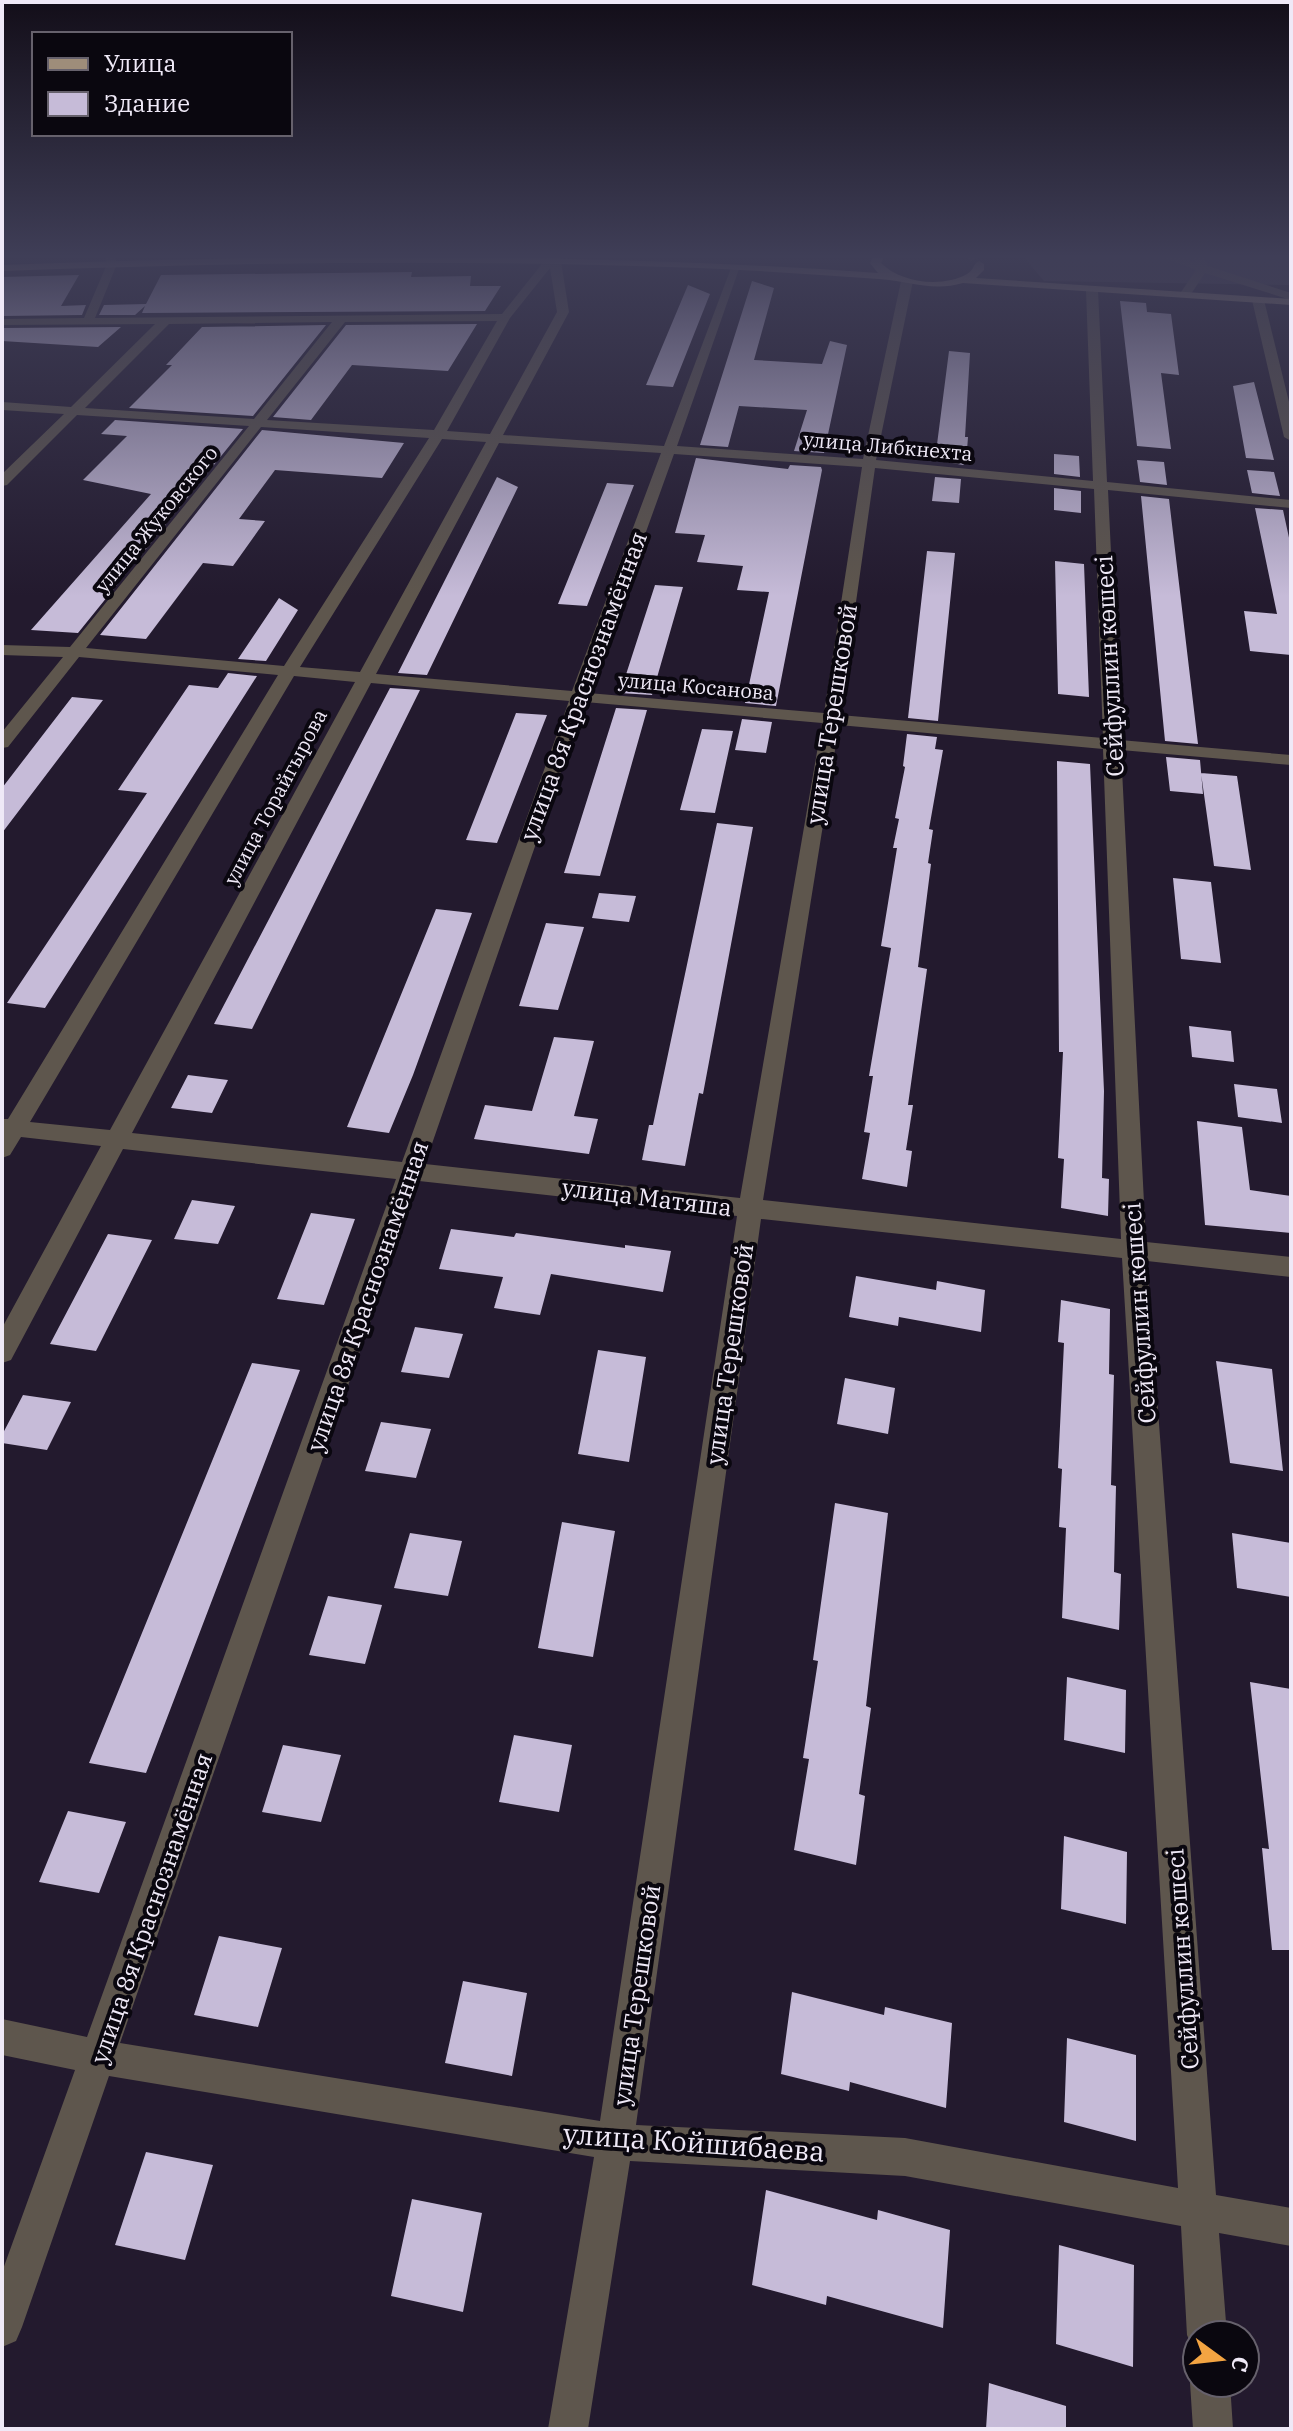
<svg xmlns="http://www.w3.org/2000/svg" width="1293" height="2431" font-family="'IBM Plex Serif',serif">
<rect width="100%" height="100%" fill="#231a2e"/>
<path fill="#443c4f" d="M 1022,255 L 1291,255 L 1291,285 L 1044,281 Z"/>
<path fill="#c6bbd8" d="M 412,272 L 411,277 L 471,276 L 470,286 L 501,286 L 485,311 L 142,313 L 145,306 L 135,315 L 99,315 L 104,305 L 146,304 L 161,275 Z
M 79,275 L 61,306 L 86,305 L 82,315 L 2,316 L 2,277 Z
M 752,281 L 774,288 L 754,360 L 822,364 L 830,341 L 847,345 L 824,453 L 794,451 L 807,410 L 739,406 L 728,447 L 700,445 Z
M 688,285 L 710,294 L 673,387 L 646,385 Z
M 1120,301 L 1146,303 L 1147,312 L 1171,314 L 1179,375 L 1161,373 L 1171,449 L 1137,446 Z
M 477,324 L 448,371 L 352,365 L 311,420 L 273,417 L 346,325 Z
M 326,325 L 253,416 L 129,408 L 172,365 L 166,365 L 202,327 Z
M 121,327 L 98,347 L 2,341 L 2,328 Z
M 949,351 L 970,353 L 965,437 L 968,437 L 966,463 L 963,465 L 935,460 Z
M 1254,382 L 1274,460 L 1246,458 L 1233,386 Z
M 115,420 L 243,429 L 78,633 L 31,630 L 151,494 L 83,480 L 127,436 L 101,434 Z
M 262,430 L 404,443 L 382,478 L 275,470 L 239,519 L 265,521 L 233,566 L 203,563 L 146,639 L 100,635 Z
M 1054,454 L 1079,456 L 1080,477 L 1054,474 Z
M 696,458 L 788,469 L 790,465 L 821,467 L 822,470 L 776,706 L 745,703 L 769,592 L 737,590 L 743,566 L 697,562 L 705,535 L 675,533 Z
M 1137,460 L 1164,462 L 1167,485 L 1140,482 Z
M 1247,470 L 1274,472 L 1280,496 L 1252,493 Z
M 497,477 L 518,487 L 427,675 L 398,673 Z
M 935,477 L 961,479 L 959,503 L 932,501 Z
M 607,483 L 634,485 L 587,606 L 558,604 Z
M 1054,488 L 1081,491 L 1081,513 L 1054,510 Z
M 1141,496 L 1169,499 L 1198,744 L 1165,741 Z
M 1255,508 L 1283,510 L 1291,547 L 1291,655 L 1250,651 L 1244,611 L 1277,614 Z
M 927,551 L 955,553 L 938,721 L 908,718 Z
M 1055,561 L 1084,564 L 1089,697 L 1058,694 Z
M 655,585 L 683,587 L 652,695 L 620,693 Z
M 279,598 L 298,610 L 266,661 L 238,659 Z
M 228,673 L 257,676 L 45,1008 L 7,1003 L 147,793 L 118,790 L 189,685 L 218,688 Z
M 390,688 L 420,690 L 252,1029 L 214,1024 Z
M 72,697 L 103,700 L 2,833 L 2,788 Z
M 616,708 L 647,710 L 600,876 L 564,873 Z
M 516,713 L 547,715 L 497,843 L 466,840 Z
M 742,719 L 772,722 L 766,753 L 735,750 Z
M 702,729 L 733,731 L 715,813 L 680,810 Z
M 907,734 L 937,737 L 935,749 L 943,750 L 929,829 L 933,830 L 928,863 L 931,864 L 918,967 L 927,969 L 908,1105 L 913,1105 L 906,1150 L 912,1151 L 907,1187 L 862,1179 L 870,1133 L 864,1132 L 873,1076 L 869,1076 L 891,948 L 881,946 L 897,848 L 893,848 L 899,819 L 895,818 L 905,767 L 903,766 Z
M 1166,757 L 1200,760 L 1203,794 L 1170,791 Z
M 1057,761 L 1090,764 L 1104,1091 L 1102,1178 L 1109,1179 L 1108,1216 L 1061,1208 L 1064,1159 L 1058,1158 L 1063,1052 L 1059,1052 Z
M 1201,773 L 1237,776 L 1251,870 L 1214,866 Z
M 717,823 L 753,827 L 703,1094 L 699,1093 L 685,1166 L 642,1160 L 649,1125 L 653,1125 Z
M 1173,878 L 1211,882 L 1221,963 L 1181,959 Z
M 599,893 L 636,896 L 629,922 L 592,918 Z
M 436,909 L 472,913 L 413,1075 L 389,1133 L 347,1127 Z
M 546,923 L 584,927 L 558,1010 L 519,1006 Z
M 1189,1026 L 1231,1031 L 1234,1062 L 1192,1057 Z
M 554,1037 L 594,1041 L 574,1116 L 598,1119 L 589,1154 L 474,1139 L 485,1105 L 532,1111 Z
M 188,1075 L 228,1080 L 212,1113 L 171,1108 Z
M 1234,1084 L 1277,1089 L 1282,1123 L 1238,1117 Z
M 1197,1121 L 1242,1127 L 1250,1190 L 1291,1196 L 1291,1233 L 1205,1225 Z
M 192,1200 L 235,1206 L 218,1244 L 174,1239 Z
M 311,1213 L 355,1219 L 324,1305 L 277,1299 Z
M 451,1229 L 514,1237 L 516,1233 L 625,1248 L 625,1245 L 671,1251 L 663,1292 L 551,1274 L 540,1315 L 494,1308 L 503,1277 L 439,1269 Z
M 108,1234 L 152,1240 L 96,1351 L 50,1344 Z
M 856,1276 L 936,1290 L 937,1281 L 985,1290 L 981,1332 L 899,1317 L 898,1326 L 849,1317 Z
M 1061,1300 L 1110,1309 L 1109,1374 L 1114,1375 L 1111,1485 L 1116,1486 L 1114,1572 L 1121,1574 L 1119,1630 L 1062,1618 L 1066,1528 L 1059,1527 L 1062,1469 L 1058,1468 L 1064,1343 L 1058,1342 Z
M 415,1327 L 463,1334 L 449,1378 L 401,1372 Z
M 598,1350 L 646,1357 L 629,1462 L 578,1454 Z
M 1216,1361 L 1272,1369 L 1283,1471 L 1230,1463 Z
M 252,1363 L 300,1370 L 146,1773 L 89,1763 Z
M 845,1378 L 895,1388 L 888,1434 L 837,1424 Z
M 23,1395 L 71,1402 L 47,1450 L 2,1443 L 2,1435 Z
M 381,1422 L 431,1429 L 416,1478 L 365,1471 Z
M 835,1503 L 888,1513 L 866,1706 L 871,1708 L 859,1794 L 865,1796 L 856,1865 L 794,1850 L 809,1759 L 803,1758 L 818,1661 L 813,1660 Z
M 562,1522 L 615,1531 L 593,1657 L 538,1648 Z
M 410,1533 L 462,1541 L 448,1596 L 394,1588 Z
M 1232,1533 L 1291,1543 L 1291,1597 L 1237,1588 Z
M 328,1596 L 382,1605 L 365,1664 L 309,1655 Z
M 1067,1677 L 1126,1690 L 1125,1753 L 1064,1740 Z
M 1250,1682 L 1291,1689 L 1291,1950 L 1272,1950 L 1262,1848 L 1269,1849 Z
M 514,1735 L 572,1745 L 559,1812 L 499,1802 Z
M 283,1745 L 341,1755 L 321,1822 L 262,1812 Z
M 68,1811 L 126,1822 L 99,1893 L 39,1882 Z
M 1064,1836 L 1127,1852 L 1126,1924 L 1061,1909 Z
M 219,1936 L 282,1948 L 258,2027 L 194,2015 Z
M 463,1981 L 527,1993 L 512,2076 L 445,2063 Z
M 792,1992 L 884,2015 L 885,2007 L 952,2023 L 946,2108 L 850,2082 L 849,2091 L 781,2074 Z
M 1067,2038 L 1136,2055 L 1136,2141 L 1064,2122 Z
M 146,2152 L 213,2165 L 185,2260 L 115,2245 Z
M 766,2190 L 877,2220 L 878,2210 L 950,2230 L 943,2328 L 827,2296 L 826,2305 L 752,2285 Z
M 412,2199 L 482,2213 L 463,2312 L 391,2296 Z
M 1059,2245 L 1134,2265 L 1133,2367 L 1056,2344 Z
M 989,2383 L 1066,2406 L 1066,2429 L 986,2429 Z"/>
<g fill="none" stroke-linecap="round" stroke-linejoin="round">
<path fill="#5e564d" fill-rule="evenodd" d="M 104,255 L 114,255 L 117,264 L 95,318 L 502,314 L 549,255 L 560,255 L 569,312 L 503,435 L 664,446 L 731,268 L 740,266 L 677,446 L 863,459 L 901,281 L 907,278 L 913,281 L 876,460 L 1093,481 L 1086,290 L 1092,287 L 1098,290 L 1107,482 L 1291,500 L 1291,508 L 1108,490 L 1120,740 L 1291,755 L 1291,765 L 1121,750 L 1146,1242 L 1291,1257 L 1291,1277 L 1147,1261 L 1216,2195 L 1291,2208 L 1291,2246 L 1219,2233 L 1227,2335 L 1197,2335 L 1197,2351 L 1193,2349 L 1187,2335 L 1181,2226 L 905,2176 L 630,2161 L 588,2429 L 548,2429 L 594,2157 L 109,2076 L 22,2327 L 16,2341 L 2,2347 L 2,2272 L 75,2070 L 2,2055 L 2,2019 L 87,2037 L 396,1179 L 123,1149 L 11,1360 L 2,1363 L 2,1328 L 101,1146 L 21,1137 L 10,1155 L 2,1158 L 2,1119 L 8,1119 L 278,675 L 79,657 L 8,747 L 2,748 L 2,732 L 63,657 L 2,655 L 2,645 L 70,647 L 249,426 L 77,415 L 7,485 L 2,486 L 2,474 L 64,414 L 2,410 L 2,402 L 71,407 L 155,324 L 2,325 L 2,319 L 84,318 L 107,264 ZM 550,268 L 557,312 L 490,434 L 447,431 L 510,318 ZM 497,321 L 434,430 L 267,420 L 345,322 ZM 332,322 L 254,419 L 85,408 L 169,324 ZM 261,427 L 429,438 L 284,666 L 86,648 ZM 442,439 L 486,442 L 360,672 L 300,667 ZM 499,443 L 661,453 L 572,691 L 376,674 ZM 674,454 L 862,467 L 824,713 L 588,693 ZM 875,468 L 1094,489 L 1103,738 L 840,715 ZM 294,676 L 355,682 L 110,1130 L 30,1122 ZM 371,683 L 569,701 L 402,1162 L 132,1133 ZM 585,702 L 822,723 L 740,1198 L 425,1164 ZM 839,725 L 1103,749 L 1121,1239 L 763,1200 ZM 419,1181 L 737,1216 L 600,2121 L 120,2043 ZM 761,1219 L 1122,1258 L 1178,2188 L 905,2138 L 636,2125 Z
M 984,255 L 971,261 L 966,258 L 968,255 Z
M 1157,255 L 1174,255 L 1195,262 L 1192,255 L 1202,255 L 1208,266 L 1291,293 L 1291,300 L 1205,273 L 1189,297 L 1181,297 L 1179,295 L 1196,270 Z
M 1258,297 L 1264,300 L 1291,410 L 1291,441 L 1284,437 L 1252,300 Z
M 1197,2368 L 1197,2383 L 1230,2383 L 1233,2429 L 1193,2429 L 1190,2383 Z"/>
<path fill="#9e8d7a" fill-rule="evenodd" d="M 874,255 L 885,255 L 881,263 C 901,283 942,288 967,274 C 975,269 972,265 979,261 L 984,264 L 984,270 L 976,278 L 1291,299 L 1291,305 L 963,283 C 933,292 909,281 879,279 C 809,274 739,269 668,267 C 446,259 224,263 2,271 L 2,265 C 295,254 586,252 878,273 L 870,263 Z"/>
</g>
<linearGradient id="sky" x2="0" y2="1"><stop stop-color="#130e19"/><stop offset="0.43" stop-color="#3f3e57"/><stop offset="1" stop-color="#3f3e57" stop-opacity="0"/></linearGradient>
<rect width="1293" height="596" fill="url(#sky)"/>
<g text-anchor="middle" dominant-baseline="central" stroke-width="8" stroke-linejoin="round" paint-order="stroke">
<g font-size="20" fill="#efe9f7" stroke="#0a070f">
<text transform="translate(888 446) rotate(5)">улица Либкнехта</text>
<text transform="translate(156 519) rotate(-51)">улица Жуковского</text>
<text transform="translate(696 686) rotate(5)">улица Косанова</text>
<text transform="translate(275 797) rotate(-62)">улица Торайгырова</text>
</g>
<g font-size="24" fill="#efe9f7" stroke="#0a070f">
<text transform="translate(1109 666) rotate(-93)">Сейфуллин көшесі</text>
<text transform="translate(583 686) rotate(-70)">улица 8я Краснознамённая</text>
<text transform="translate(831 714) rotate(-81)">улица Терешковой</text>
<text transform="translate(647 1197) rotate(7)">улица Матяша</text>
<text transform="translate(367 1296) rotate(-71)">улица 8я Краснознамённая</text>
<text transform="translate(1139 1313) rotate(-94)">Сейфуллин көшесі</text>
<text transform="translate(729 1354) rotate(-82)">улица Терешковой</text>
<text transform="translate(151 1908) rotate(-71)">улица 8я Краснознамённая</text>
<text transform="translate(1182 1959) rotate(-94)">Сейфуллин көшесі</text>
<text transform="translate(636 1995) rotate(-82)">улица Терешковой</text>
</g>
<g font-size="28" fill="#efe9f7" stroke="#0a070f">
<text transform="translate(694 2142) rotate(4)">улица Койшибаева</text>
</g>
</g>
<rect width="1293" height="2431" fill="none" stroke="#efe9f7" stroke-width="8"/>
<rect x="32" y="32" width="260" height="104" fill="#0a070f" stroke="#66616c" stroke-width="2"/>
<rect x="48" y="58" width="40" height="12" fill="#9e8d7a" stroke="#66616c" stroke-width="2"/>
<text x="104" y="72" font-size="24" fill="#efe9f7">Улица</text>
<rect x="48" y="92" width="40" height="24" fill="#c6bbd8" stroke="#66616c" stroke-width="2"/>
<text x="104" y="112" font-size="24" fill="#efe9f7">Здание</text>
<g transform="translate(1221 2359) rotate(105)"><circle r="38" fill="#0a070f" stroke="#66616c" stroke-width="2"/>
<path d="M0-6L14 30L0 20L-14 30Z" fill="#f3a442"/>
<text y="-12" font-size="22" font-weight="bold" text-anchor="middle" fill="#efe9f7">С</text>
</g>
</svg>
